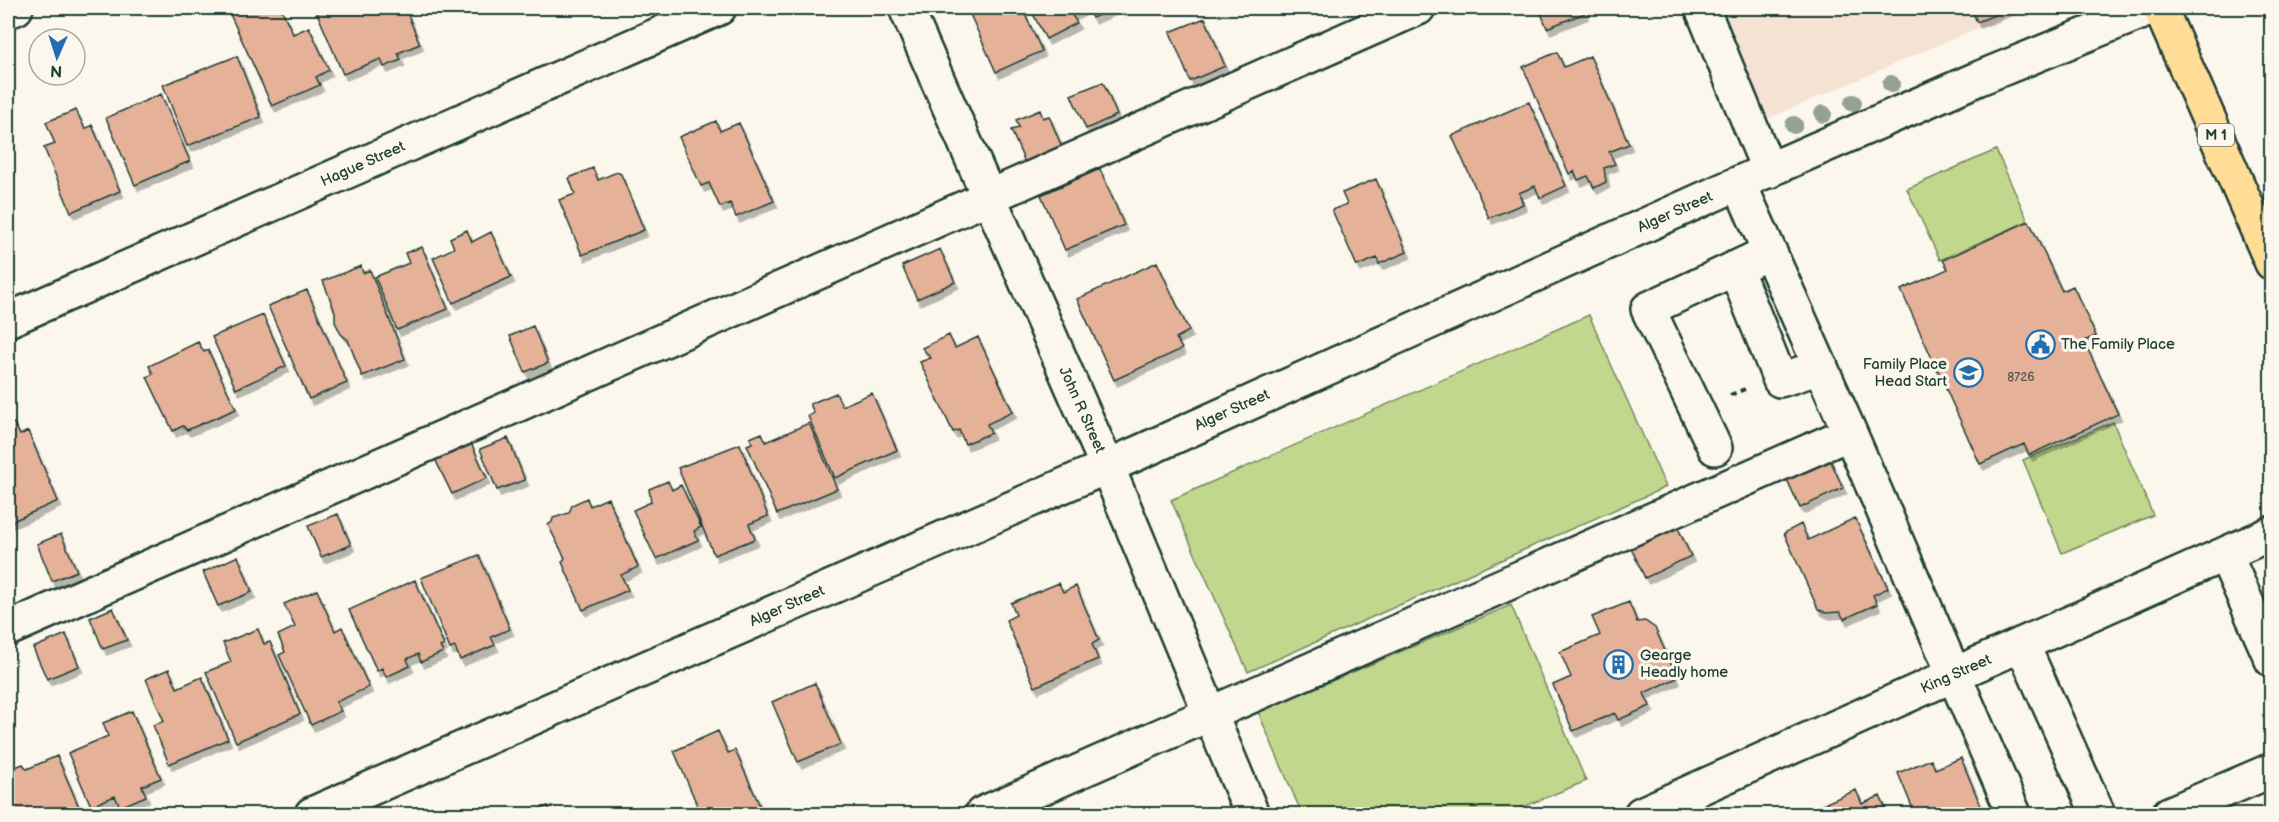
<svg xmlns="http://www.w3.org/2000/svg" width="2279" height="822" font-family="'Balsamiq Sans',sans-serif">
<defs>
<filter id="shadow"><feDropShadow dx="3.5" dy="6" stdDeviation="0" flood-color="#0004"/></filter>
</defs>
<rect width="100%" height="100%" fill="#fbf7ec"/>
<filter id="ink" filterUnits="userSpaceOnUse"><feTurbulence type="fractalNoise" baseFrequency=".0167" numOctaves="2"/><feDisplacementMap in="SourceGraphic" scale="12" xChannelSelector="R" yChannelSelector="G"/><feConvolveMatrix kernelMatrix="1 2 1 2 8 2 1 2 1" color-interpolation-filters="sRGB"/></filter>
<g filter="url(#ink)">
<path fill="#f4e2d3" d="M 1719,8 L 2024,8 L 1767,119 Z"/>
<path fill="#c1d78d" stroke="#708a60" stroke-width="1.5" d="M 1996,150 L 2028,221 L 1940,260 L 1907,189 Z
M 1589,315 L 1666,487 L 1248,672 L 1171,500 Z
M 2113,422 L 2153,515 L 2062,553 L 2023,460 Z
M 1511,605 L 1586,781 L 1506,814 L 1302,814 L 1258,712 Z"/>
<path fill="#e5b198" stroke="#1f3d34" stroke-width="1.5" filter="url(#shadow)" d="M 239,8 L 281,8 L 293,34 L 309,27 L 329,70 L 316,77 L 320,85 L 272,106 L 229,12 Z
M 315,8 L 405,8 L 420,44 L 398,53 L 401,60 L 384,67 L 381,59 L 343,74 Z
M 980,8 L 1022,8 L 1042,51 L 996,72 L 969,12 Z
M 1030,8 L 1080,8 L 1081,10 L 1072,15 L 1077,23 L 1046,39 Z
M 1087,8 L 1115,8 L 1092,18 Z
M 1539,8 L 1583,8 L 1585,13 L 1547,28 Z
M 1971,8 L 2012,8 L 1977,22 Z
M 1205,18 L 1225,66 L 1190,81 L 1170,32 Z
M 1557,52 L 1564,67 L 1590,56 L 1629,144 L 1609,152 L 1615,164 L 1604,168 L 1606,182 L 1594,188 L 1588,176 L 1578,180 L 1574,171 L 1569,174 L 1523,67 Z
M 237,56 L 261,117 L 187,146 L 163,85 Z
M 1103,82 L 1117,115 L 1086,129 L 1071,95 Z
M 161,94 L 190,161 L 135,185 L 106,118 Z
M 1529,102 L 1566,186 L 1540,198 L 1535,186 L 1519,193 L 1523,204 L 1489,218 L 1452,136 Z
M 76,110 L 85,129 L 92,125 L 120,191 L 71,212 L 44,148 L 55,144 L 46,122 Z
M 1040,110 L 1043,118 L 1049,116 L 1064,152 L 1027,167 L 1011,130 L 1019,128 L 1016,120 Z
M 716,121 L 720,131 L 739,123 L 774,201 L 736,217 L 730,203 L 720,207 L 709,183 L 701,186 L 679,137 Z
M 593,168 L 598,180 L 617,172 L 621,174 L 644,230 L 582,255 L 559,200 L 575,194 L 569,178 Z
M 1100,169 L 1124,225 L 1065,250 L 1041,195 Z
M 1376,179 L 1407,252 L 1379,264 L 1377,258 L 1357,266 L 1332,210 L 1347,204 L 1342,193 Z
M 2029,221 L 2062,291 L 2073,286 L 2096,336 L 2084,341 L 2118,414 L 2029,455 L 2024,444 L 1980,464 L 1901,290 L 1948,269 L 1943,260 Z
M 467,230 L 472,242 L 491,232 L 511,277 L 453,303 L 433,258 L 454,248 L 450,238 Z
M 422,247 L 448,309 L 397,330 L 375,277 L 409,263 L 405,253 Z
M 940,249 L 955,282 L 917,299 L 902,266 Z
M 1157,262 L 1189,331 L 1176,338 L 1182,349 L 1114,380 L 1077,299 Z
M 361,266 L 363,273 L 370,270 L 405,359 L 362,376 L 348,340 L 341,334 L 335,322 L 335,312 L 323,281 Z
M 307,290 L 347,383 L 309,399 L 268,306 Z
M 263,315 L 286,366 L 236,389 L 212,337 Z
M 533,326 L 548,363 L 525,372 L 510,336 Z
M 949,335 L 955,348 L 978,337 L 1013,412 L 987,424 L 991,433 L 965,444 L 959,430 L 953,432 L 920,362 L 931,358 L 922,348 Z
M 198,342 L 204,352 L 208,350 L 236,409 L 187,430 L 183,426 L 173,431 L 147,377 L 153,374 L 149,366 Z
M 836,393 L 842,406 L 872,393 L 897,450 L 835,478 L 808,416 L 814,413 L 810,404 Z
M 14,423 L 20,435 L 28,431 L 58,501 L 8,523 L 8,425 Z
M 809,423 L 837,489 L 777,514 L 747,445 L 752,443 L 750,438 L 762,433 L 766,442 Z
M 508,438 L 525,480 L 497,490 L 480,449 Z
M 471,443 L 487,478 L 452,494 L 435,459 Z
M 740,444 L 768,516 L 749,524 L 755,539 L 714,555 L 678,468 Z
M 1828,455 L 1843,488 L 1800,508 L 1785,475 Z
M 668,481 L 672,490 L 681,485 L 701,527 L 694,531 L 698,540 L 656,559 L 633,510 L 651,502 L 649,489 Z
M 587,498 L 590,506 L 608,498 L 638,567 L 621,575 L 628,590 L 583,610 L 562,562 L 565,558 L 548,525 L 552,522 L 553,518 L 569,513 L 572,505 Z
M 338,514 L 351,545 L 321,557 L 308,526 Z
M 1855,518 L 1888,588 L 1873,595 L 1877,604 L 1844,619 L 1840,612 L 1826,613 L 1818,609 L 1784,533 L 1801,524 L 1808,540 Z
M 1677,526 L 1691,556 L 1645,578 L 1631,548 Z
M 61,534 L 77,571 L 52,581 L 37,544 Z
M 479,555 L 510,629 L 491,637 L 495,645 L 460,660 L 455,647 L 450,649 L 421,578 Z
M 238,556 L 252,592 L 218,606 L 203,572 Z
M 415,580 L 444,645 L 440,647 L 443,652 L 421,662 L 418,654 L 407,659 L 410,666 L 386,677 L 382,668 L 377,671 L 349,610 Z
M 1059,583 L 1063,592 L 1076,586 L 1099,640 L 1092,644 L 1098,659 L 1035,687 L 1006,620 L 1016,615 L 1011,603 Z
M 317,590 L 335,631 L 342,627 L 369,687 L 336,702 L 341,711 L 311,725 L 279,655 L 285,652 L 278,635 L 295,627 L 284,604 Z
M 1629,602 L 1637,622 L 1645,621 L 1655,628 L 1677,678 L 1644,693 L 1650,706 L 1618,720 L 1615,713 L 1573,731 L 1553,685 L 1571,677 L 1560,652 L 1600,635 L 1592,617 Z
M 113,608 L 127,640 L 103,649 L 90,618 Z
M 258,629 L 264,644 L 270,642 L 300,714 L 236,742 L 206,672 L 231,662 L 223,643 Z
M 66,634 L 79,666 L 47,679 L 33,648 Z
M 169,669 L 177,688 L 202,677 L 228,739 L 169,764 L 153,725 L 164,721 L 146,679 Z
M 815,683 L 841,744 L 798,762 L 772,702 Z
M 132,711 L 161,778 L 142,786 L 146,796 L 120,807 L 115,796 L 91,806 L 68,753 L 108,736 L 103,723 Z
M 718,731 L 728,753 L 735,750 L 763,813 L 701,814 L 674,751 Z
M 57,756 L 79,807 L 76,814 L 18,814 L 8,789 L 8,770 L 23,764 L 27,769 Z
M 1961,758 L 1984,814 L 1915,814 L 1898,773 L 1931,759 L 1935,769 Z
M 1856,790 L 1862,804 L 1880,796 L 1888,814 L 1823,814 L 1819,806 Z
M 548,806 L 552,814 L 529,814 Z"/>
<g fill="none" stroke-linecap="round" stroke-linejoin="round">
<defs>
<path id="minor" d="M 906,8 L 1107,466 L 1252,814
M 1702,8 L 1769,171
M 8,11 L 16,8
M 1739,183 L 1850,433 L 2014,814
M 1735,268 L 1780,380 L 1821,367
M 8,320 L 719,8
M 1715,448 L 1648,309 L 1770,252
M 2225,554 L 2272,660
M 8,629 L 1418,8
M 2022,644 L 2098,814
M 312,814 L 1138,453 L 1739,183 L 1977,79 L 2152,8
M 982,814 L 1850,433
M 1641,814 L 2272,533
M 2169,814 L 2272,770"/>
<path id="major" d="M 2160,8 L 2272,263"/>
</defs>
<use href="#minor" stroke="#1f3d34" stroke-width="38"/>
<use href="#major" stroke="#1f3d34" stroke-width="38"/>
<path stroke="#1f3d34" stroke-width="4" stroke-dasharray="6 4.5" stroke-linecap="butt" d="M 1730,395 L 1745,389"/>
<use href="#minor" stroke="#fbf7ec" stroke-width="33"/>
<use href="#major" stroke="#ffdd96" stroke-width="33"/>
</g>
<g fill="#94a291">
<circle cx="1891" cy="84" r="9"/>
<circle cx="1853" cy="103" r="9"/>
<circle cx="1823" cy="114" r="9"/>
<circle cx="1794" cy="125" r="9"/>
</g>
</g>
<defs>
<symbol id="civic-ring" viewBox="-11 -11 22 22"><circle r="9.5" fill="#fbf7ec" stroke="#1f6fb2" stroke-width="1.5"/><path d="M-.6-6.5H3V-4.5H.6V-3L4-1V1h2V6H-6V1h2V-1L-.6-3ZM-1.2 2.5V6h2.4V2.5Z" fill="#1f6fb2"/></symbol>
<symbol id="school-ring" viewBox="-11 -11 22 22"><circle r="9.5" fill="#fbf7ec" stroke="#1f6fb2" stroke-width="1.5"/><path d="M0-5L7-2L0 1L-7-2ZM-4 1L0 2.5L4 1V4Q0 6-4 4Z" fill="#1f6fb2"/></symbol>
<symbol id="building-ring" viewBox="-11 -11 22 22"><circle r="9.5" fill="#fbf7ec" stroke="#1f6fb2" stroke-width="1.5"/><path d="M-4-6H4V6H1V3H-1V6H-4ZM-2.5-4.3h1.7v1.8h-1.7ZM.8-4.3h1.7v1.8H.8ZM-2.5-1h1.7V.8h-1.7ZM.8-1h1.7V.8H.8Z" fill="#1f6fb2"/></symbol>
</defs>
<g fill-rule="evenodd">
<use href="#civic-ring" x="2024" y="328" width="33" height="33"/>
<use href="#school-ring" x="1952" y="356" width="33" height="33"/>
<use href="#building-ring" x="1602" y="648" width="33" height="33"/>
</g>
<g text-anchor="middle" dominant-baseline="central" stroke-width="6" stroke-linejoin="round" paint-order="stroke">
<g font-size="12" fill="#505a4d">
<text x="2021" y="377">8726</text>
</g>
<rect fill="#fbf7ec" stroke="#61756b" stroke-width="1.5" x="2198" y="124" width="36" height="22" rx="4.5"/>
<g font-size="14" font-weight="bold" fill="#1f3d34">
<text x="2216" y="135">M 1</text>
</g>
<g font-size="15" fill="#1f3d34" stroke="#fbf7ec">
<text transform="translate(363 164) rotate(-24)">Hague Street</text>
<text transform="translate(1675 212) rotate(-24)">Alger Street</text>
<text transform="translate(1082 410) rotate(66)">John R Street</text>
<text transform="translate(1232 410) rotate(-24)">Alger Street</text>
<text transform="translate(787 606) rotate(-24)">Alger Street</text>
<text transform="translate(1956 674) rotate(-24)">King Street</text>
</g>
<g font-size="15" fill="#1f3d34" stroke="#fbf7ec" text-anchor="start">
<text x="2061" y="344">The Family Place</text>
<text x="1947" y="364" text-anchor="end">Family Place<tspan x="1947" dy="17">Head Start</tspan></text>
<text x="1640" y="655">Gearge<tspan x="1640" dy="17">Headly home</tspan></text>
</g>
</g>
<rect width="2279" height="822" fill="none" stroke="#fbf7ec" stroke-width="30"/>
<rect x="15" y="15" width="2249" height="792" fill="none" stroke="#1f3d34" stroke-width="2" filter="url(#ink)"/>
<g transform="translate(57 57) rotate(183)"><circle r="28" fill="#fbf7ec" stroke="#a3ada2" stroke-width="1.5"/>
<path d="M0-4.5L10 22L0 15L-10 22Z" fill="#1f6fb2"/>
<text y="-9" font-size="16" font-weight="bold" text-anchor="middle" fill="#1f3d34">N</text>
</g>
</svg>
